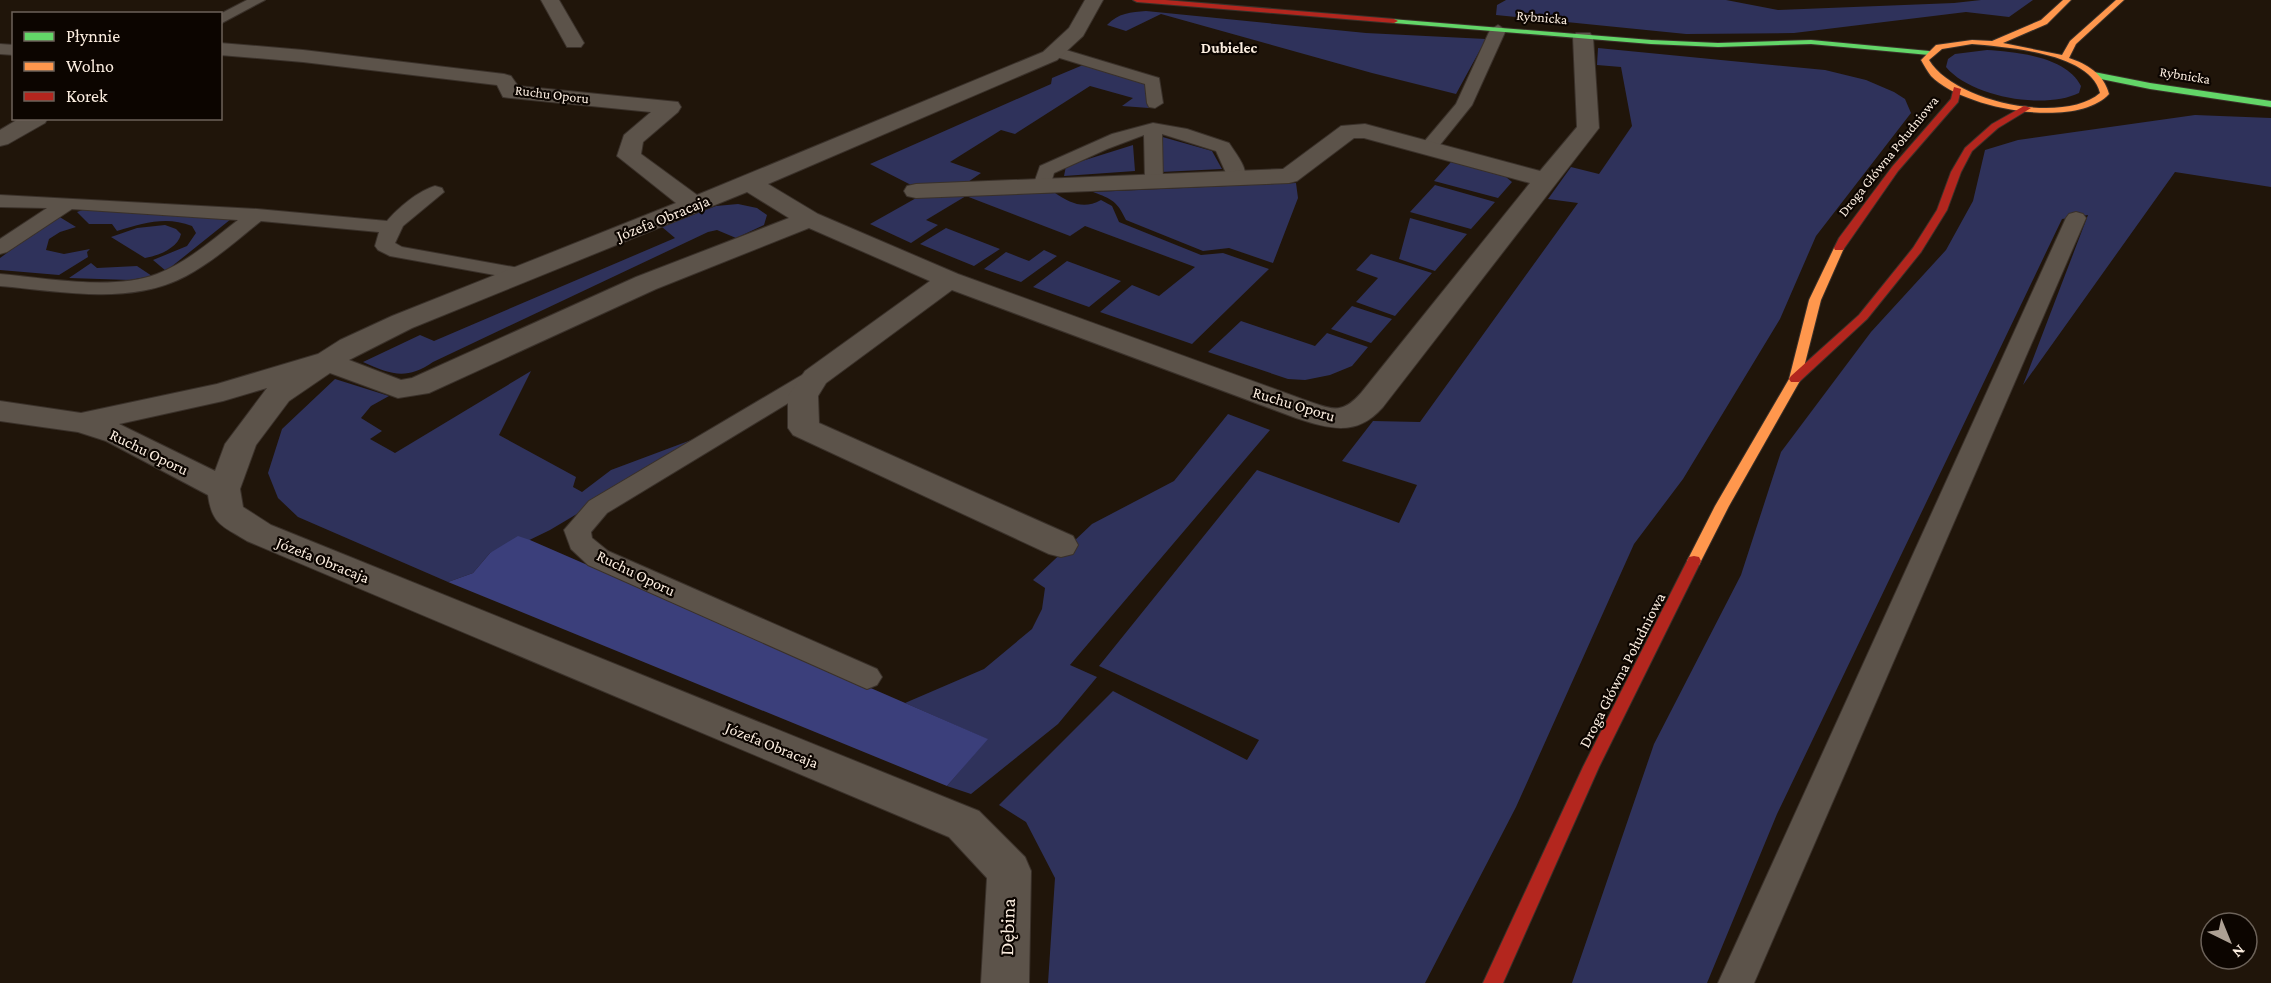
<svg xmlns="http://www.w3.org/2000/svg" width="2271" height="983" font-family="'Crimson Pro',serif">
<rect width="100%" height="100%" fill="#20150a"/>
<path fill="#2f325b" d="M 1506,0 L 1726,0 L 1778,10 L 1954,3 L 1981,0 L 2033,0 L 2009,17 L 1966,12 L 1794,33 L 1686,34 L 1496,15 L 1497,5 Z
M 1146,11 L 1366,33 L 1486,39 L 1456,94 L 1372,73 L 1161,14 L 1126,31 L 1107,25 C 1118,13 1131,12 1146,11 Z
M 1598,48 L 1825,70 L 1866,80 L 1894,92 L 1905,99 L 1911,113 L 1816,236 L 1780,319 L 1683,479 L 1634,544 L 1516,807 L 1425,983 L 1048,983 L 1055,878 L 1026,822 L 999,805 L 1113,691 L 1247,760 L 1259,740 L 1099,666 L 1257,470 L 1399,523 L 1417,485 L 1342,461 L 1373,421 L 1420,422 L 1578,203 L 1548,199 L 1571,167 L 1599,174 L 1632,126 L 1621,67 L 1597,65 Z
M 1987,50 C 2016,52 2066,56 2081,86 L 2079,93 C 2044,110 1971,97 1946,67 L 1948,59 L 1955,54 Z
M 1083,65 L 1143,83 L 1146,85 L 1149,108 L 1122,106 L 1133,98 L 1090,86 L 1015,134 L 1001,130 L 950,162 L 981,173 L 968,182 L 913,186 L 870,164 L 1051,84 L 1052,78 Z
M 2195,115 L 2271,118 L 2271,187 L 2175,172 L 2023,385 L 2088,215 L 2062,219 L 1777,814 L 1707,983 L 1572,983 L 1654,744 L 1741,575 L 1781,452 L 1871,332 L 1946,250 L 1973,201 L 1985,150 L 2018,140 Z
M 1159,136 L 1212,151 L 1222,169 L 1161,172 Z
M 1133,145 L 1135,171 L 1064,176 L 1066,166 Z
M 1451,162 L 1506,177 L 1512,182 L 1498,198 L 1434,181 Z
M 1296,183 L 1298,198 L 1273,263 L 1229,248 L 1203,251 L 1126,220 C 1117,201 1112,199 1093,192 Z
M 1435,185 L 1495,202 L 1471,229 L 1410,212 Z
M 1055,193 C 1071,203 1083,210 1101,200 L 1112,206 L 1119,222 L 1201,255 L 1223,253 L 1269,269 L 1192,344 L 1100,312 L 1132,285 L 1159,296 L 1195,267 L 1085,226 L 1070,236 L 966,196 L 926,220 L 938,225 L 911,243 L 870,224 L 918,197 Z
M 738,204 L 757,208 L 767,215 L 764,225 L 736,238 L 717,230 L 708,232 L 433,362 C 405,381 391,374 363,362 L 420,335 L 434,341 L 675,238 L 662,227 L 716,206 Z
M 88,208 L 231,219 L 166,271 L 153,260 L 187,246 L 196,233 L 192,226 C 166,216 144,223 117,231 L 112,224 L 89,224 L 77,212 Z
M 58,216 L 76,227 L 60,232 L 49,239 L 46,250 L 64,254 L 90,249 L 87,252 L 88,257 L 59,275 L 0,270 L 0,258 Z
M 1410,218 L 1467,234 L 1435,271 L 1399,259 Z
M 165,225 L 176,229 L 181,234 C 178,248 158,256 145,258 L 111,237 L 137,228 Z
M 946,228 L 1000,249 L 974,266 L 920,244 Z
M 1044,250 L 1057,256 L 1021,282 L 984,269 L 1006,252 L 1029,261 Z
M 1371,254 L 1432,273 L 1395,316 L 1356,302 L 1378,278 L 1356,270 Z
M 1067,261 L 1121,281 L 1089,307 L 1033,287 Z
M 91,263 L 97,268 L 137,266 L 152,276 L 130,280 L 69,278 Z
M 1352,306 L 1392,319 L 1371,343 L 1331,329 Z
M 1241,321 L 1315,346 L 1327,333 L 1368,347 L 1352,366 L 1330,375 L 1305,380 L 1288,379 L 1208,352 Z
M 531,371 L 499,435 L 576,477 L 573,487 L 582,492 L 611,470 L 718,430 L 550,530 L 515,547 L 490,553 L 473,573 L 448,582 L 298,517 L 278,498 L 268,473 L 282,429 L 335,379 L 389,396 L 371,406 L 361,418 L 382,431 L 370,439 L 395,453 Z
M 1228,414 L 1270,430 L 1070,665 L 1097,677 L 1058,724 L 971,794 L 947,786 L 987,739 L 905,703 L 984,669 L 1032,629 L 1042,609 L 1045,588 L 1033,580 L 1092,524 L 1174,481 Z"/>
<path fill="#3b3f7b" d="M 518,536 L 530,540 L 988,739 L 947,786 L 448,582 L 473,573 L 490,553 Z"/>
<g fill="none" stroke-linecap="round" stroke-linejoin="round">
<defs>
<path id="lane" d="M 247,0 L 265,0 L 220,24 L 220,14 Z
M 1498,25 L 1506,30 L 1472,105 L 1435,151 L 1423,151 L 1420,147 L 1423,143 L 1456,104 L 1490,30 Z
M 0,44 L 14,45 L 14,55 L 0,54 Z
M 1056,47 L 1159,78 L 1163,103 L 1155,108 L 1149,107 L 1147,103 L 1145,84 L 1050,55 L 1048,52 L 1050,49 Z
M 1153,123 L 1187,129 L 1229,143 C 1236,154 1250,170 1244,182 L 1230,182 L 1216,151 L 1162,134 L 1163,181 L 1161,185 L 1147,185 L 1145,181 L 1144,135 L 1107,149 L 1054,173 L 1049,190 L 1035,190 L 1033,186 L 1040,166 L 1112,134 Z
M 435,186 L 442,188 L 444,192 L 403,226 L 395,243 L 402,247 L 530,270 L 533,274 L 530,278 L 523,280 L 390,256 L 378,250 L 375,246 L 379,232 L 261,221 C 237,240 214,261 186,276 C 130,306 60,291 0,286 L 0,274 C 47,278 112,291 157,274 C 188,262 213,239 238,220 L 72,209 L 7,252 L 0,254 L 0,239 L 47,208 L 0,207 L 0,195 L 257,209 L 387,221 C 398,208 418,191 435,186 Z
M 2076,212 L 2083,214 L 2086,218 L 1754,983 L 1718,983 L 2066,218 L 2069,214 Z
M 815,370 L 823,372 L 826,377 L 823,382 L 607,513 L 591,532 L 592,538 L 608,551 L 877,669 L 882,677 L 877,685 L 867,689 L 588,565 L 571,549 L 564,530 L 589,501 L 807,372 Z"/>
<path id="street" d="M 541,0 L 559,0 L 584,43 L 581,47 L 567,47 Z
M 1085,0 L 1103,0 L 1083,36 L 1057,60 L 768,184 L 818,214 L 958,274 L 1302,399 C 1330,408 1340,417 1361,393 L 1530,183 L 1364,138 L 1354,138 L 1297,181 L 1289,183 L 916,198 L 907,196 L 904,191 L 907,186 L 916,184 L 1283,169 L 1341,126 L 1365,124 L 1540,171 L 1577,127 L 1573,37 L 1576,33 L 1590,33 L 1593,37 L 1599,128 L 1383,407 C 1357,437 1330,429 1296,418 L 952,290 L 826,383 L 818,396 L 819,423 L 1073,536 L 1078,545 L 1073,554 L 1061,557 L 1049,554 L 793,435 L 788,428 L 788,396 L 805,371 L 930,281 L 809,228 L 656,289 L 429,393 L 398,398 L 330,373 L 289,401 L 256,445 L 240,489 L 243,507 L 271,525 L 979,811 L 1025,857 L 1031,871 L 1029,983 L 981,983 L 987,878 L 949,837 L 247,541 C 223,526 212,525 208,495 L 106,441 L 78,432 L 0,421 L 0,401 L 81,413 L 217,384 L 318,354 L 340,340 L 392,316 L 676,203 L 617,156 L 624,135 L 651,112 L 511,98 L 503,97 L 497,85 L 303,62 L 220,55 L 220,43 L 303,50 L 504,74 L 511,76 L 518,86 L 678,102 L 681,107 L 678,112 L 643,142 L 641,154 L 697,195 L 1043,52 L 1069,28 ZM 747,192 L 789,218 L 636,277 L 412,378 L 401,380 L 349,360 L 412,328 ZM 267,388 L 225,444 L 215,471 L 119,424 L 223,401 Z
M 20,118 L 48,118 L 45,123 L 8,144 L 0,146 L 0,130 Z"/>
<path id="fast" d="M 1391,19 L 1651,40 L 1718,43 L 1811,40 L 1929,51 L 1933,53 L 1929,55 L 1811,44 L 1718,47 L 1651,44 L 1394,23 L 1390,21 Z
M 2094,72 L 2150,83 L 2271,101 L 2271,107 L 2150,89 L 2091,77 L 2091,73 Z"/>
<path id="slow" d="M 2063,0 L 2071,0 L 2047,24 L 2003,43 L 2062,55 L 2070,41 L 2116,0 L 2124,0 L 2076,44 L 2069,58 C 2087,64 2104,74 2109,94 C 2076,130 1963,109 1931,76 C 1927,71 1924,65 1921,60 L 1936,45 L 1972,40 L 1992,41 L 2041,20 ZM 1972,44 C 2006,47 2091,53 2100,93 C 2063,125 1954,102 1929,60 L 1942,49 Z
M 1839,245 L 1844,248 L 1821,300 L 1801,379 L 1729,506 L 1699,565 L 1689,565 L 1687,561 L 1715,506 L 1789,379 L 1809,300 L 1834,248 Z"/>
<path id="jam" d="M 1133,0 L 1165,0 L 1394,19 L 1398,21 L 1394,23 L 1137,2 Z
M 1954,87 L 1961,89 L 1958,102 L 1898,171 L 1843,250 L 1835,250 L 1834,248 L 1839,238 L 1892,167 L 1951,99 Z
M 2024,106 L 2031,108 L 1998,128 L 1972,151 L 1961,172 L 1947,210 L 1921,252 L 1867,319 L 1799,382 L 1791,382 L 1789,379 L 1791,376 L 1859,315 L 1913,248 L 1937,210 L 1951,172 L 1965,148 L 1992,124 Z
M 1694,556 L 1699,557 L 1701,561 L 1599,767 L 1503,983 L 1483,983 L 1583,767 L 1687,561 L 1689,557 Z"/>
</defs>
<use href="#lane" stroke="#3a312a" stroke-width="2"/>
<use href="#street" stroke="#3a312a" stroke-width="2"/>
<use href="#fast" stroke="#3a312a" stroke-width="2"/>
<use href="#slow" stroke="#3a312a" stroke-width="2"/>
<use href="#jam" stroke="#3a312a" stroke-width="2"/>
<use href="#lane" fill="#5c534a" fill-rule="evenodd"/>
<use href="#street" fill="#5c534a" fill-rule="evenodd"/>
<use href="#fast" fill="#63d668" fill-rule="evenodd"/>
<use href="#slow" fill="#ff974d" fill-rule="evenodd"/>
<use href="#jam" fill="#b3261e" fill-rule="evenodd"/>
</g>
<g text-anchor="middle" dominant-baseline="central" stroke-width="4.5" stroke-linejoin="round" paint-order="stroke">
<g font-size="14" fill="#fbeddf" stroke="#0c0500">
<text transform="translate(1542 17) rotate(5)">Rybnicka</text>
<text transform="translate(2185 75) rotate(9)">Rybnicka</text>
<text transform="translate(552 94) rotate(7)">Ruchu Oporu</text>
<text transform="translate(1888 156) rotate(-51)">Droga Główna Południowa</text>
</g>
<g font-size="15" font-weight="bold" fill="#fbeddf" stroke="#0c0500">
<text x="1229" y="48">Dubielec</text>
</g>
<g font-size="16" fill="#fbeddf" stroke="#0c0500">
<text transform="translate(663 218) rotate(-22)">Józefa Obracaja</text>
<text transform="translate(1294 404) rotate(17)">Ruchu Oporu</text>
<text transform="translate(149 452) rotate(26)">Ruchu Oporu</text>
<text transform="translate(323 560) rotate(22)">Józefa Obracaja</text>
<text transform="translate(636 573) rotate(26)">Ruchu Oporu</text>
<text transform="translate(1622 670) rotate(-63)">Droga Główna Południowa</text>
<text transform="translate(772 745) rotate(22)">Józefa Obracaja</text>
</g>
<g font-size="20" fill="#fbeddf" stroke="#0c0500">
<text transform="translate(1007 927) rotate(-88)">Dębina</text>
</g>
</g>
<rect x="12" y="12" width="210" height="108" fill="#0c0500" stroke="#6c6259" stroke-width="1.5"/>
<rect x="24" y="32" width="30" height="9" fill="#63d668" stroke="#6c6259" stroke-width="1.5"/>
<text x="66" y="42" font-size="18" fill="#fbeddf">Płynnie</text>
<rect x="24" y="62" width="30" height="9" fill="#ff974d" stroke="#6c6259" stroke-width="1.5"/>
<text x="66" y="72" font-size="18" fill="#fbeddf">Wolno</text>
<rect x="24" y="92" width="30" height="9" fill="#b3261e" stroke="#6c6259" stroke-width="1.5"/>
<text x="66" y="102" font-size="18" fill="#fbeddf">Korek</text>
<g transform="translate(2229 941) rotate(137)"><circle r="28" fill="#0c0500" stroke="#6c6259" stroke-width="1.5"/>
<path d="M0-4.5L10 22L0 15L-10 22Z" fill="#aea194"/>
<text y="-9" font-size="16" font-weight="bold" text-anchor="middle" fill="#fbeddf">N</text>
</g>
</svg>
